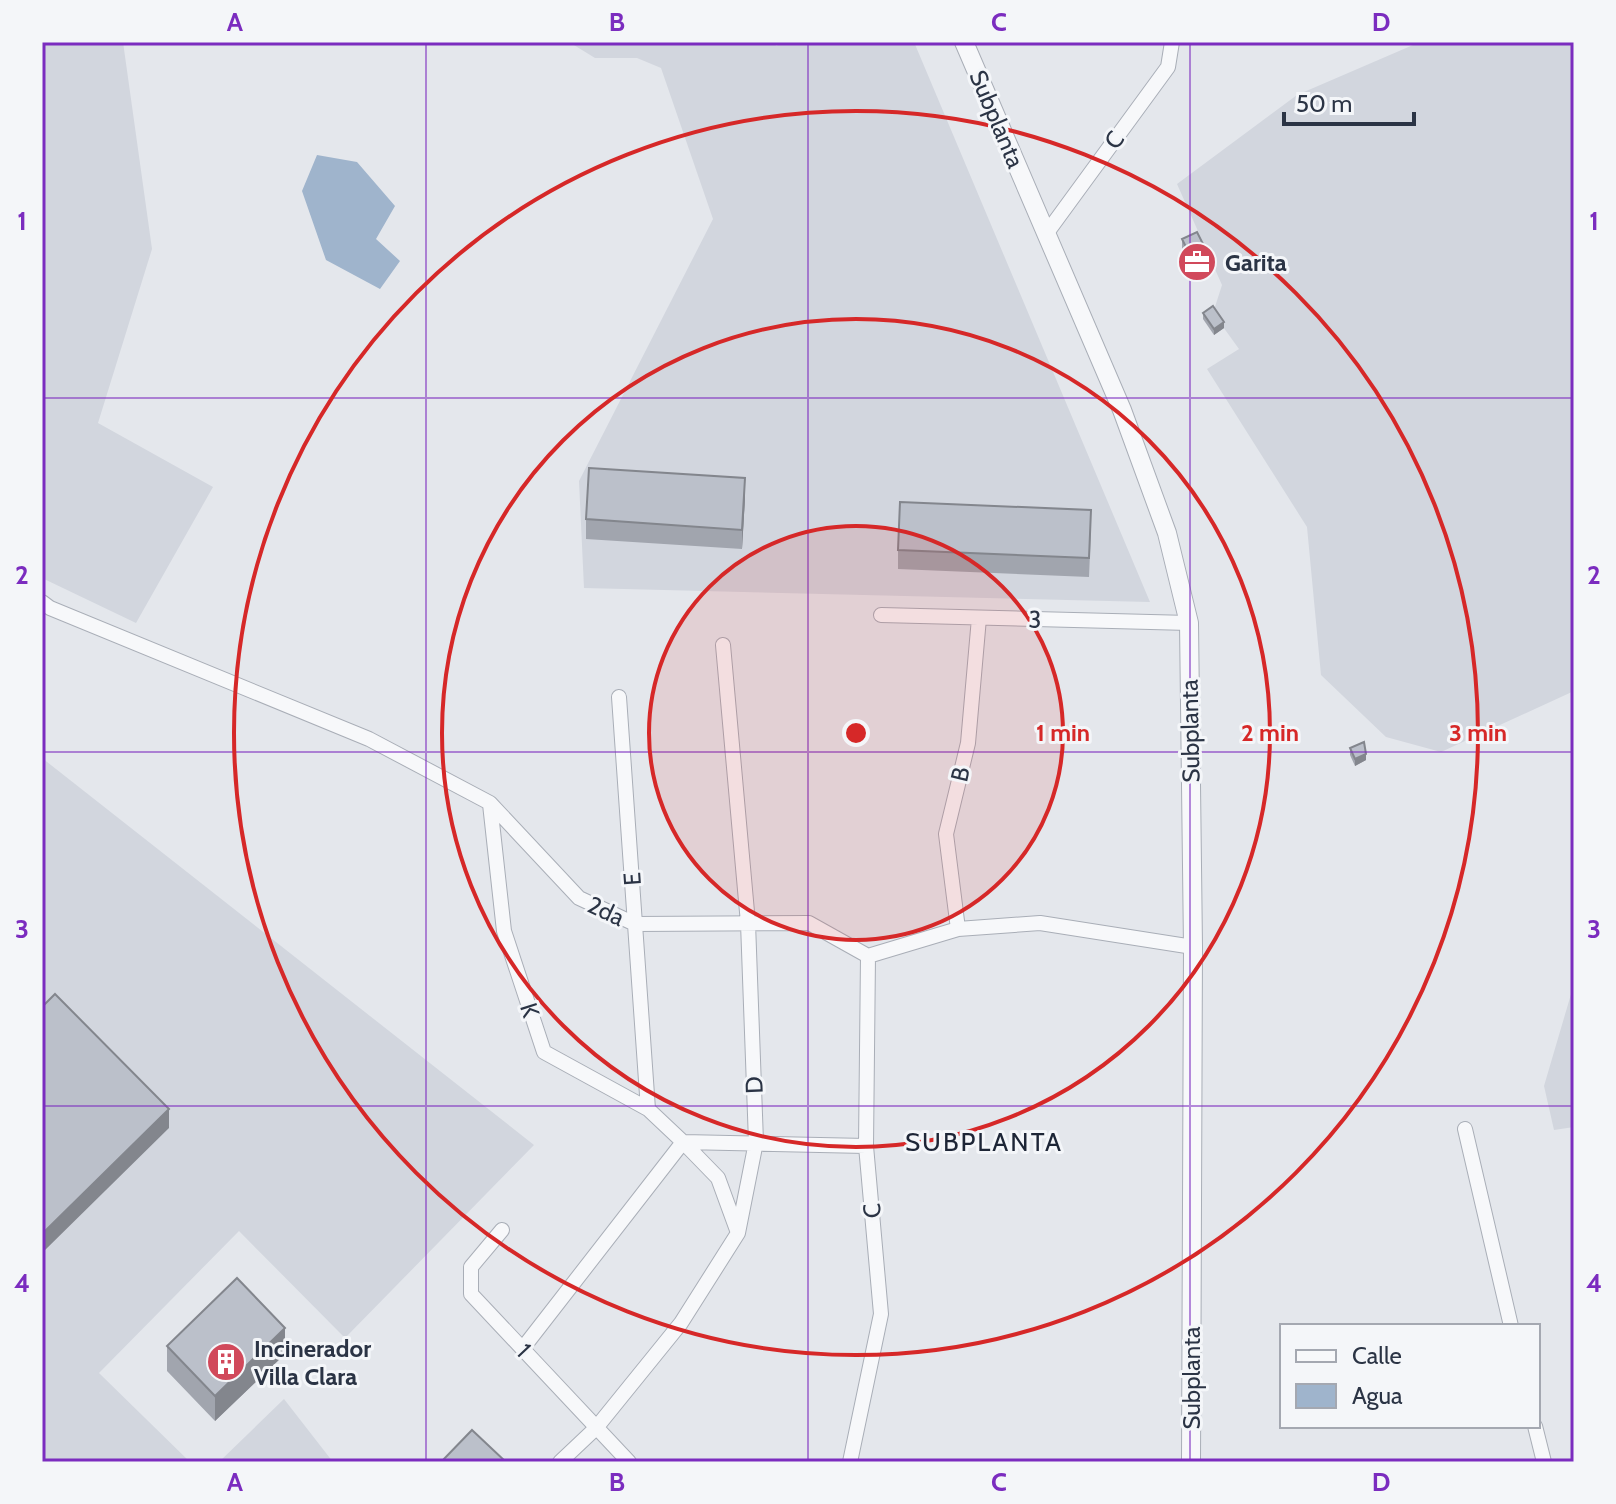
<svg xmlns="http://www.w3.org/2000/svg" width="1616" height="1504" font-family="Cabin,sans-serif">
<rect width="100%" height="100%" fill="#e4e7ec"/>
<path fill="#d2d6de" d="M 42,42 L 123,42 L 152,249 L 98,423 L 213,487 L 136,623 L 42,578 Z
M 569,42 L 774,42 L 776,46 L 785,42 L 914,42 L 1150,602 L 584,588 L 579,481 L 713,219 L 661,68 L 637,58 L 595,58 Z
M 1420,42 L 1574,42 L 1574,691 L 1441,752 L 1386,737 L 1321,675 L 1307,527 L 1207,369 L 1239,349 L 1213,313 L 1222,285 L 1177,184 L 1297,95 Z
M 42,758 L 534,1145 L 345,1338 L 239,1231 L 99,1373 L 190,1462 L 42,1462 Z
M 1574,984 L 1574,1127 L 1554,1130 L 1544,1086 Z
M 284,1399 L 333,1462 L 219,1462 Z"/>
<path fill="#9fb4cc" d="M 317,155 L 357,162 L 395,206 L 376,239 L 400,261 L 380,289 L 326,260 L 302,191 Z"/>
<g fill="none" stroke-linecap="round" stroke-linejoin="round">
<defs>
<path id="minor" d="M 1046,234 L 1168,67 L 1172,42
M 42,602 L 50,608 L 369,739 L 490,803 L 579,898 L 635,924 L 809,923 L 868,956 L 958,929 L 1040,923 L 1193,947
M 881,615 L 1189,623
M 619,697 L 648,1109
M 490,804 L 504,931 L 544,1052 L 648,1109 L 683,1142 L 718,1178 L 737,1230
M 958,929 L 946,834 L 968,743 L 979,618
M 1465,1129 L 1511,1326
M 502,1230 L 471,1267 L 471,1294 L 629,1462
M 523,1348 L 683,1142 L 866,1146
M 1535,1426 L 1544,1462
M 560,1462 L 596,1428 L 681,1323 L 738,1233 L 756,1142 L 748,923 L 723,645
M 850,1462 L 881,1314 L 866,1146 L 868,956"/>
<path id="tertiary" d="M 964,42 L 1122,410 L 1167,533 L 1189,623 L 1193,947 L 1191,1462"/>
</defs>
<use href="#minor" stroke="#a9aeb7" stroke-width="16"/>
<use href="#tertiary" stroke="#a9aeb7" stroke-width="20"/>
<use href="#minor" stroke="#f7f8fa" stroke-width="14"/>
<use href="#tertiary" stroke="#f7f8fa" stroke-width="18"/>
</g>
<path fill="#a1a5ae" d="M 1182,239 L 1211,273 L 1196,280 L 1182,252 Z
M 1203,313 L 1224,328 L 1214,335 L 1203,319 Z
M 745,498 L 742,549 L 586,539 L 586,519 Z
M 1091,529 L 1089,577 L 898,569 L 898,550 Z
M 1350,748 L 1366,760 L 1355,766 L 1350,755 Z
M 1574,1008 L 1574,1052 L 1572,1051 L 1572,1014 Z
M 167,1346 L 285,1354 L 215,1421 L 167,1371 Z"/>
<path fill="#83868d" d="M 1211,260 L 1211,273 L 1196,280 L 1196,267 Z
M 1224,322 L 1224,328 L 1214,335 L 1214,329 Z
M 745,478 L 745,498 L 742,549 L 742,530 Z
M 1366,754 L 1366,760 L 1355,766 L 1355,759 Z
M 169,1109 L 169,1128 L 42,1253 L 42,1234 Z
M 285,1328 L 285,1354 L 215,1421 L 215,1396 Z"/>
<path fill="#bbc0ca" stroke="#83868d" stroke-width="2" d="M 1197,232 L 1211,260 L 1196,267 L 1182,239 Z
M 1213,306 L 1224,322 L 1214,329 L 1203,313 Z
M 589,468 L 745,478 L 742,530 L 586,519 Z
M 900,502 L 1091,510 L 1089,558 L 898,550 Z
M 1364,742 L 1366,754 L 1355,759 L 1350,748 Z
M 55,994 L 169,1109 L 42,1234 L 42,1007 Z
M 237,1278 L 285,1328 L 215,1396 L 167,1346 Z
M 472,1430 L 506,1462 L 441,1462 Z"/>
<path fill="none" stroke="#7b2cbf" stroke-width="2" stroke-opacity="0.55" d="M 426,42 L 426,1462M 808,42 L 808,1462M 1190,42 L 1190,1462M 42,398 L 1574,398M 42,752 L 1574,752M 42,1106 L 1574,1106"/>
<circle cx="856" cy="733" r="207" fill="#d62828" fill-opacity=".12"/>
<g fill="none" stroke="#d62828" stroke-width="4">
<circle cx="856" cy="733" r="207"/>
<circle cx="856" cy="733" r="414"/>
<circle cx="856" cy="733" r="622"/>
</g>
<defs>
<symbol id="office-disc" viewBox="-11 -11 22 22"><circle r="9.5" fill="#d1495b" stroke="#f4f6f9"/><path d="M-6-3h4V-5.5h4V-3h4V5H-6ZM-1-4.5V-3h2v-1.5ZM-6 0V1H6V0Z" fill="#fff"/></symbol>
<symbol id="building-disc" viewBox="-11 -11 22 22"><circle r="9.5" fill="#d1495b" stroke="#f4f6f9"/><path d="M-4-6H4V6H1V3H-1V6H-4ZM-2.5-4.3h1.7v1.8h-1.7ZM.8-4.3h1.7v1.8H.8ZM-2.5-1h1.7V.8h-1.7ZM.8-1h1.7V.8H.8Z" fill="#fff"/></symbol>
</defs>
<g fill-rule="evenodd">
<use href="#office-disc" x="1175" y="240" width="44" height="44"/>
<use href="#building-disc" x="204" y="1340" width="44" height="44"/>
</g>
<g text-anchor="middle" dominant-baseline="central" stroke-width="6" stroke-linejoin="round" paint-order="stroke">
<g font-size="24" fill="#2b3445" stroke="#f4f6f9">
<text transform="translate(997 119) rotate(67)">Subplanta</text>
<text transform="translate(1114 140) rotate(-54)">C</text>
<text transform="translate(1035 619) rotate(1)">3</text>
<text transform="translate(1190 731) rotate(-91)">Subplanta</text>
<text transform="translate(960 774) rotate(-77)">B</text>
<text transform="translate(632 879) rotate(-94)">E</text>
<text transform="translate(606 911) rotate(25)">2da</text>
<text transform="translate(530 1010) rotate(72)">K</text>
<text transform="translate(754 1085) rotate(-92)">D</text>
<text transform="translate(872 1211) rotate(-95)">C</text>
<text transform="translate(524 1350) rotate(47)">1</text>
<text transform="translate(1191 1378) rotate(-90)">Subplanta</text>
</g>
<g font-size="24" font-weight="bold" fill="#2b3445" stroke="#f4f6f9" text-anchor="start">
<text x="1225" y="262">Garita</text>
<text x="254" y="1348">Incinerador<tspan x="254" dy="28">Villa Clara</tspan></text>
</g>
<g font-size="26" letter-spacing="2" fill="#1d2536" stroke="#f4f6f9">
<text x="984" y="1142">SUBPLANTA</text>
</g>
</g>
<circle cx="856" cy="733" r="12" fill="#d62828" stroke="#f4f6f9" stroke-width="4"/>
<g font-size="24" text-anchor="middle" font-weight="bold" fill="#d62828" stroke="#f4f6f9" stroke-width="6" stroke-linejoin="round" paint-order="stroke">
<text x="1063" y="741">1 min</text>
<text x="1270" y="741">2 min</text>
<text x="1478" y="741">3 min</text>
</g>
<rect width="1616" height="1504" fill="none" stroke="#f4f6f9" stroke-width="88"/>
<rect x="1280" y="1324" width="260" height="104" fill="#f4f6f9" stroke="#a4a8b1" stroke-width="2"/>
<rect x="1296" y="1350" width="40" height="12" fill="#f7f8fa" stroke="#a4a8b1" stroke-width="2"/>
<text x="1352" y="1364" font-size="24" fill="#2b3445">Calle</text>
<rect x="1296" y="1384" width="40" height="24" fill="#9fb4cc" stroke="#a4a8b1" stroke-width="2"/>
<text x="1352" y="1404" font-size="24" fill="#2b3445">Agua</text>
<path d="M1284 112v12h130v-12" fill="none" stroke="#2b3445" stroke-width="4"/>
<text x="1296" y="112" font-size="24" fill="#2b3445" stroke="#f4f6f9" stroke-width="6" paint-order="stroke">50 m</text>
<rect x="44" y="44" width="1528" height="1416" fill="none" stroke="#7b2cbf" stroke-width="3"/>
<g font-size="26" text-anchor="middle" font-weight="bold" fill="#7b2cbf">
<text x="235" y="31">A</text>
<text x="617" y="31">B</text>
<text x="999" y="31">C</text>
<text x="1381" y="31">D</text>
<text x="22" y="230">1</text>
<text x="1594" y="230">1</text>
<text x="22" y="584">2</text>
<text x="1594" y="584">2</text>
<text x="22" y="938">3</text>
<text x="1594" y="938">3</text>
<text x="22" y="1292">4</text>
<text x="1594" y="1292">4</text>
<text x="235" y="1491">A</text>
<text x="617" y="1491">B</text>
<text x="999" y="1491">C</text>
<text x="1381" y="1491">D</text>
</g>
</svg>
